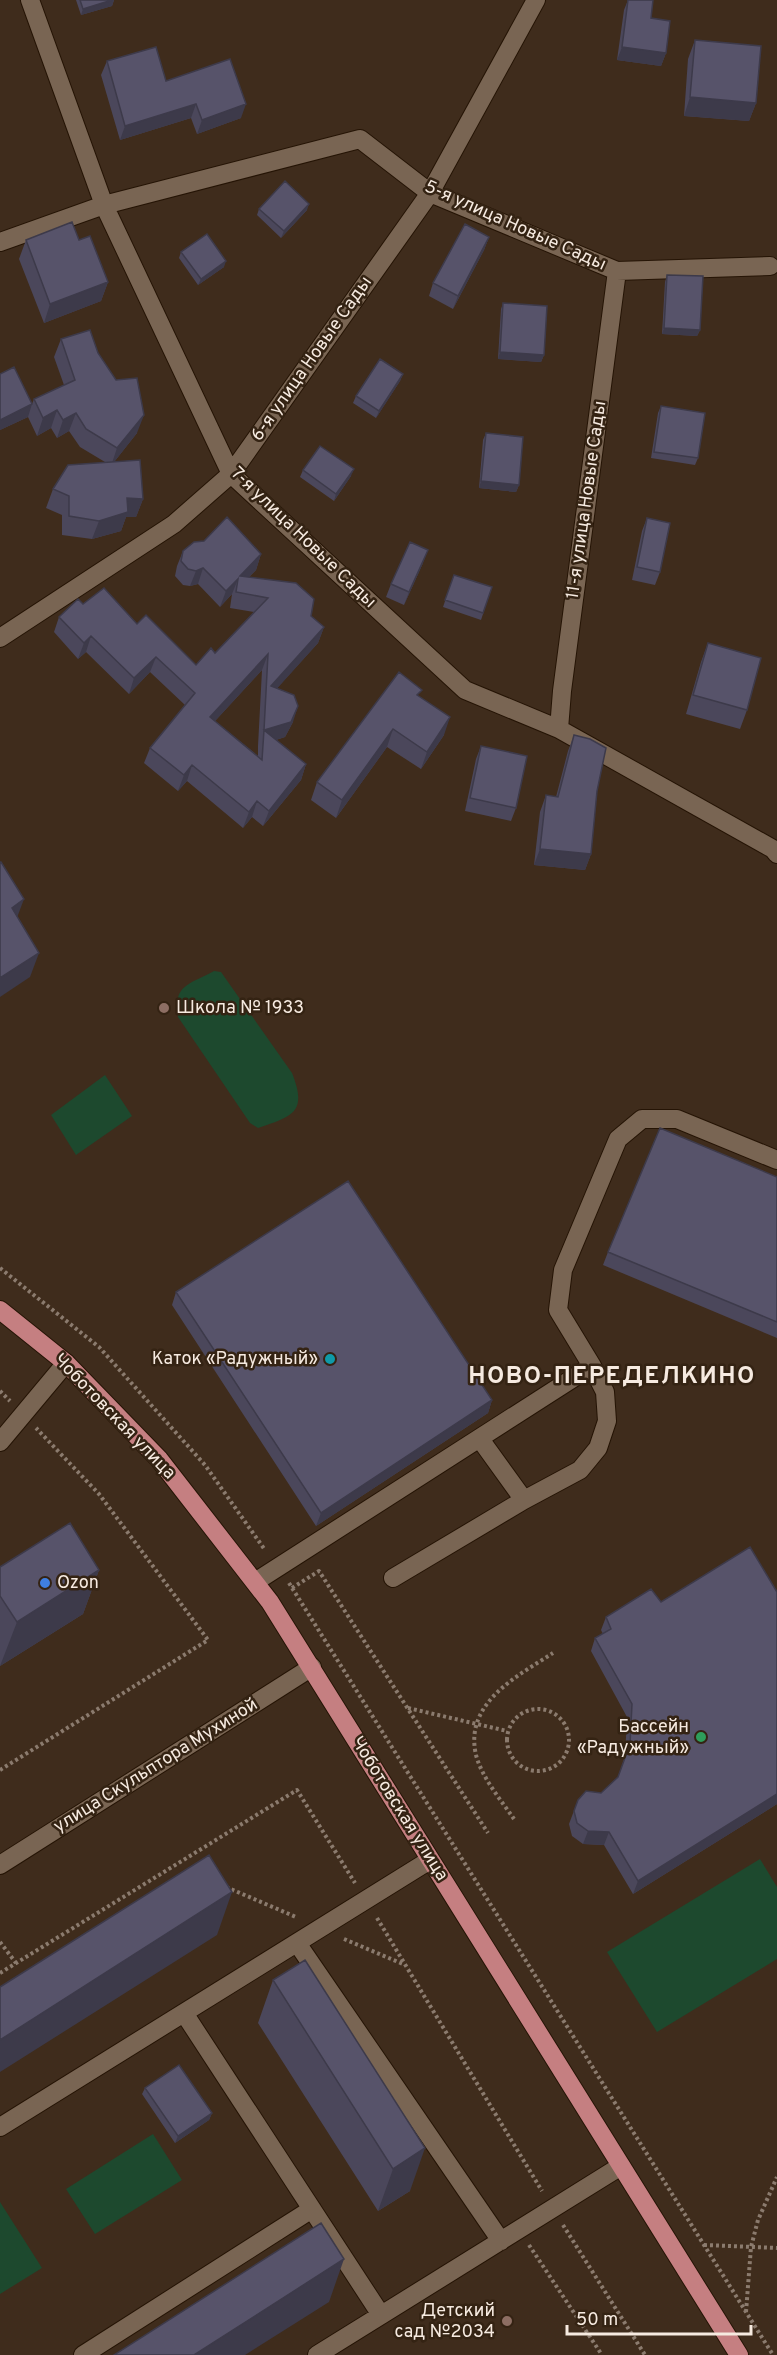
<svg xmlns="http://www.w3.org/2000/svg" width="777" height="2355" font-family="Overpass,sans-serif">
<rect width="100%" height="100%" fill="#3f2c1c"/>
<path fill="#1d492e" d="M 214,971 L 221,972 L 292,1073 C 308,1113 292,1116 258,1128 L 250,1123 L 178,1017 C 173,985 188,985 214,971 Z
M 105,1075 L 132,1116 L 76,1155 L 51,1115 Z
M 760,1859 L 777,1887 L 777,1959 L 657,2032 L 607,1952 Z
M 153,2134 L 182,2180 L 95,2234 L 66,2189 Z
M 0,2202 L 42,2268 L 0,2294 Z"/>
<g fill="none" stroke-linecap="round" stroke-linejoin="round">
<defs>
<path id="minor" d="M 30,0 L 104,205 L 231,474 L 465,690 L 559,729 L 773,849 L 777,854
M 0,242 L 104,205 L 360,139 L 430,193 L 617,271 L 770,266
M 0,638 L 174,524 L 231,474 L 430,193 L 536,0
M 559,729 L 562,691 L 617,271
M 480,1439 L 524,1500
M 0,1442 L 66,1363
M 393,1578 L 524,1500 L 580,1470 L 598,1448 L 607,1421 L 605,1392 L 592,1366
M 255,1582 L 592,1366 L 558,1310 L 563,1270 L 618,1139 L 642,1119 L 677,1119 L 777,1160
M 0,1865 L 312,1667
M 297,1943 L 501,2241
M 184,2013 L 381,2315
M 0,2127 L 430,1860
M 83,2355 L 312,2209
M 317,2355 L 621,2166"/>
<path id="major" d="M 0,1310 L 66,1363 L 159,1459 L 270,1602 L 739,2355"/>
</defs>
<use href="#minor" stroke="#251405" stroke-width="20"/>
<use href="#major" stroke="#251405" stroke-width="20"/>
<path stroke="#8b7b6e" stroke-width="4" stroke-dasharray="3 3" stroke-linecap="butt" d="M 0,1268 L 99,1347 L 205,1465 L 265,1550
M 0,1391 L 10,1401
M 289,1583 L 773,2355
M 292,1588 L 319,1571 L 488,1833
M 408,1708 L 507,1731
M507 1740a31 31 0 1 1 62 0a31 31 0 1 1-62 0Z
M 0,1770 L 208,1640 L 99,1494 L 36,1428
M 514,1819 C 501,1800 482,1778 476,1755 C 464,1703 516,1677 553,1653
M 226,1887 L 296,1917
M 377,1918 L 542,2191
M 344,1939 L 403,1964
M 0,1942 L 16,1963
M 0,1973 L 297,1790 L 355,1883
M 563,2225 L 645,2355
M 529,2245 L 602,2355
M 704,2245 L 777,2248
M 746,2312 L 751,2247 L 758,2220 L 777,2177"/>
<use href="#minor" stroke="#796553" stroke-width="18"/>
<use href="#major" stroke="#c57f81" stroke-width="18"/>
</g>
<path fill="#4b475b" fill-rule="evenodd" d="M 76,0 L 114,0 L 112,6 L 81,15 Z
M 628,0 L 653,0 L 651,18 L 666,53 L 661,66 L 617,60 L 624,10 Z
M 695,40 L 756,103 L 749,121 L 684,116 L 688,59 Z
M 107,61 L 166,81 L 241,118 L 197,134 L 191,118 L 120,140 L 101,75 Z
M 259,209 L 307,210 L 281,238 L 257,215 Z
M 489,237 L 484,250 L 453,309 L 429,296 L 433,283 Z
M 26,240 L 79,240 L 108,282 L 101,301 L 44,323 L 19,259 Z
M 181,252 L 224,267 L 198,285 L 179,258 Z
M 667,275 L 700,330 L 697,336 L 662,334 L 665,282 Z
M 503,303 L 544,355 L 541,362 L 498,359 L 501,309 Z
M 61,339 L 98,353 L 137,433 L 114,462 L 143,499 L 136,517 L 126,517 L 121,531 L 92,539 L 62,535 L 62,515 L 46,508 L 53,489 L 105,462 L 80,447 L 69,431 L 57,438 L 51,428 L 37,436 L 28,417 L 0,430 L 0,374 L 32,404 L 34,399 L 64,385 L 54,357 Z
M 403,374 L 400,381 L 376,418 L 353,403 L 356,396 Z
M 661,406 L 698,458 L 695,465 L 651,458 L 658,413 Z
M 486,433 L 519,485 L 516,492 L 479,488 L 483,440 Z
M 303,470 L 351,476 L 334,501 L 300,477 Z
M 647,518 L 660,572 L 655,585 L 632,580 L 642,531 Z
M 183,551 L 261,554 L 256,570 L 249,577 L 311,616 L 324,627 L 318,643 L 277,688 L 293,722 L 285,737 L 276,740 L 306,764 L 301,780 L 263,826 L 252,817 L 243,828 L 187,781 L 178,791 L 144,763 L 150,748 L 185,705 L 150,672 L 129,694 L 86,652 L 78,659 L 54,632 L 59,617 L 83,604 L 137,624 L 196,665 L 215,653 L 254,612 L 230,608 L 232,594 L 220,607 L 198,584 L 190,586 L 183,585 L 175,576 L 177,566 ZM 262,670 L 258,746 L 258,756 L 215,721 Z
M 423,563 L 404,605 L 386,597 L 391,584 Z
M 454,575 L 492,587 L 481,620 L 443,607 Z
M 708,643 L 747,710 L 740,729 L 686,714 L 701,662 Z
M 419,696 L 444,735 L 421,769 L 387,747 L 336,818 L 311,800 L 317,782 Z
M 574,735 L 597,791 L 591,854 L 585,870 L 534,865 L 540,812 L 546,795 L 556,797 L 568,751 Z
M 481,746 L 516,808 L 511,821 L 465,811 L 476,759 Z
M 777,1177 L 777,1338 L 603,1265 L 608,1252 Z
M 176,1292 L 492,1400 L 488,1413 L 316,1526 L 172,1305 Z
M 0,1567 L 99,1570 L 83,1614 L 0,1666 Z
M 777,1592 L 777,1804 L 633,1894 L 604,1845 L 583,1844 L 572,1836 L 569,1824 L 578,1800 L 601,1793 L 618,1777 L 625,1757 L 627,1717 L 591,1651 L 595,1638 L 603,1634 L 601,1630 L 606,1617 L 661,1602 Z
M 273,1980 L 410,2191 L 378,2211 L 258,2023 Z
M 145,2088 L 212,2113 L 209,2120 L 175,2143 L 142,2094 Z"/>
<path fill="#3d3a4a" d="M 112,0 L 114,0 L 112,6 L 81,15 L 83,9 Z
M 622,47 L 666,53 L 661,66 L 617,60 Z
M 690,97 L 756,103 L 749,121 L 684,116 Z
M 196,104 L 191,118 L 120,140 L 125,126 Z
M 246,104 L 241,118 L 197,134 L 202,120 Z
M 309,204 L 307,210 L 281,238 L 284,231 Z
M 489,237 L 484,250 L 453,309 L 458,296 Z
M 226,261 L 224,267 L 198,285 L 201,279 Z
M 108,282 L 101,301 L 44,323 L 50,304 Z
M 664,328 L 700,330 L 697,336 L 662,334 Z
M 500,352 L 544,355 L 541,362 L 498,359 Z
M 403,374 L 400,381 L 376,418 L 379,411 Z
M 32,404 L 28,417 L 0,430 L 0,420 Z
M 57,410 L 51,428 L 37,436 L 43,418 Z
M 76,413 L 69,431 L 57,438 L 63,420 Z
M 144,415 L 137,433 L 111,466 L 117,448 Z
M 354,469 L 351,476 L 334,501 L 336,494 Z
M 481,481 L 519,485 L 516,492 L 479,488 Z
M 127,498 L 143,499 L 136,517 L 126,517 L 121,531 L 92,539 L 99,521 Z
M 428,550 L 423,563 L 404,605 L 409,592 Z
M 261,554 L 256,570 L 236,590 L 240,576 Z
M 203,568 L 198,584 L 190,586 L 196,571 Z
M 238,579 L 232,594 L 220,607 L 226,591 Z
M 324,627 L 318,643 L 265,702 L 271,686 Z
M 91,636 L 86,652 L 78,659 L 84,643 Z
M 268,654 L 262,670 L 204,733 L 210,717 Z
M 156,657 L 150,672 L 129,694 L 134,678 Z
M 298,706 L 293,722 L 285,737 L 263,744 L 264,730 Z
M 450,717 L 444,735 L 421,769 L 427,752 Z
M 393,729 L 387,747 L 336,818 L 342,800 Z
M 306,764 L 301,780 L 263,826 L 269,811 Z
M 192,765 L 187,781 L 178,791 L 184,775 Z
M 257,801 L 252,817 L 243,828 L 249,812 Z
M 540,849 L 591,854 L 585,870 L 534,865 Z
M 24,899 L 15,923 L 12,908 Z
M 39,953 L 30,977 L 0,997 L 0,978 Z
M 492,1400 L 488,1413 L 316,1526 L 321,1513 Z
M 99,1570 L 83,1614 L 0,1666 L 17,1622 Z
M 777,1794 L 777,1804 L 633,1894 L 638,1881 Z
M 588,1831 L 609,1832 L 604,1845 L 583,1844 Z
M 232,1892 L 217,1935 L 0,2072 L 0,2040 Z
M 212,2113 L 209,2120 L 175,2143 L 178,2136 Z
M 425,2148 L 410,2191 L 378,2211 L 393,2169 Z
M 344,2259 L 329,2302 L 245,2355 L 194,2355 Z"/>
<path fill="#57536a" stroke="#3d3a4a" stroke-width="1.5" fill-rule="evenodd" d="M 80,0 L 112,0 L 83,9 Z
M 628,0 L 653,0 L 651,18 L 670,21 L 666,53 L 622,47 Z
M 695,40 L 761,46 L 756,103 L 690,97 Z
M 156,47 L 166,81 L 230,59 L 246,104 L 202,120 L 196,104 L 125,126 L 107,61 Z
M 285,181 L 309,204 L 284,231 L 259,209 Z
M 72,222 L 79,240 L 90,236 L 108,282 L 50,304 L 26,240 Z
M 465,224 L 489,237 L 458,296 L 433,283 Z
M 207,234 L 226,261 L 201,279 L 181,252 Z
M 667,275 L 703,276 L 700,330 L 664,328 Z
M 503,303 L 547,306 L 544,355 L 500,352 Z
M 90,330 L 98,353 L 116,380 L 137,378 L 144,415 L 117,448 L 86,429 L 76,413 L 63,420 L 57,410 L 43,418 L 34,399 L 75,380 L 61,339 Z
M 380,359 L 403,374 L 379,411 L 356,396 Z
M 14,367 L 32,404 L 0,420 L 0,374 Z
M 661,406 L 705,413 L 698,458 L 654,452 Z
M 486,433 L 523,437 L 519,485 L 481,481 Z
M 320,446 L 354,469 L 336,494 L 303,470 Z
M 140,460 L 143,499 L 127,498 L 128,512 L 99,521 L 69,516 L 69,496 L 53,489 L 68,465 Z
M 227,517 L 261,554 L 240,576 L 296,583 L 314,599 L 311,616 L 324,627 L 271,686 L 294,695 L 298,706 L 291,722 L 264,730 L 306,764 L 269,811 L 257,801 L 249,812 L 192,765 L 184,775 L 150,748 L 195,693 L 156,657 L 134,678 L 91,636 L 84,643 L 59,617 L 78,599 L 83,604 L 104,588 L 137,624 L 146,615 L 196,665 L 211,648 L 215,653 L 268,598 L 236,592 L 238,579 L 226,591 L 203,568 L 196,571 L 188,569 L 181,561 L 183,551 L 194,542 L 204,541 ZM 268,654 L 264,730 L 262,760 L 210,717 Z
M 647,518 L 670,523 L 660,572 L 637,567 Z
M 410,542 L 428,550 L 409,592 L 391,584 Z
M 454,575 L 492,587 L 483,613 L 445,600 Z
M 708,643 L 761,658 L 747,710 L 693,695 Z
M 399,672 L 422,690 L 417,695 L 450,717 L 427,752 L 393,729 L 342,800 L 317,782 Z
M 574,735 L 590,739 L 606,748 L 597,791 L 591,854 L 540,849 L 546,795 L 558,797 Z
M 481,746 L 527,756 L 516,808 L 470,798 Z
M 0,862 L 1,862 L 24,899 L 12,908 L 39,953 L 0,978 Z
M 660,1128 L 777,1177 L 777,1322 L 608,1252 Z
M 348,1181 L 492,1400 L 321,1513 L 176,1292 Z
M 70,1523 L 99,1570 L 17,1622 L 0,1596 L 0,1567 Z
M 750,1547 L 777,1592 L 777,1794 L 638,1881 L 609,1832 L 588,1831 L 577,1823 L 574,1811 L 578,1800 L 586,1791 L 601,1793 L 618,1777 L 630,1744 L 632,1704 L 595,1638 L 611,1629 L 606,1617 L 651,1589 L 661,1602 Z
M 209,1855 L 232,1892 L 0,2040 L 0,1987 Z
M 305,1960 L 425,2148 L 393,2169 L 273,1980 Z
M 179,2065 L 212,2113 L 178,2136 L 145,2088 Z
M 321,2223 L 344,2259 L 194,2355 L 114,2355 Z"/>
<g fill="#8d6e63" stroke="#342313" stroke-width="2">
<circle cx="164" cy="1008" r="6"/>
<circle cx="507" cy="2321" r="6"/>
</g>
<circle fill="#0f9aa8" stroke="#342313" stroke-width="2" cx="330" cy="1359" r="6"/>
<circle fill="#3f7fe0" stroke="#342313" stroke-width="2" cx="45" cy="1583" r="6"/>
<circle fill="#2e9e5b" stroke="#342313" stroke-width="2" cx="701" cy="1737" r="6"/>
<g text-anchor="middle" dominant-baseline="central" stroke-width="5" stroke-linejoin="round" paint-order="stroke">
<g font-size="18" fill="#f6eae0" stroke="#342313">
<text transform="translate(515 226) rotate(24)">5-я улица Новые Сады</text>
<text transform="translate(312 359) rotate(-55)">6-я улица Новые Сады</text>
<text transform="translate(587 500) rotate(-82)">11-я улица Новые Сады</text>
<text transform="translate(303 538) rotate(44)">7-я улица Новые Сады</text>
<text transform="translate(114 1417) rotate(46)">Чоботовская улица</text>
<text transform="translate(156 1766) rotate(-32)">улица Скульптора Мухиной</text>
<text transform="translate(399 1809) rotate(58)">Чоботовская улица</text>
</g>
<g font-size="18" fill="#f6eae0" stroke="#342313" text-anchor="end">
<text x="176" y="1008" text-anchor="start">Школа № 1933</text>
<text x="318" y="1359">Каток «Радужный»</text>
<text x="57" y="1583" text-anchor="start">Ozon</text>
<text x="689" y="1727">Бассейн<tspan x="689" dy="21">«Радужный»</tspan></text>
<text x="495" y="2311">Детский<tspan x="495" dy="21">сад №2034</tspan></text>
</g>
<g font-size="24" font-weight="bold" letter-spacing="1.5" fill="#f6eae0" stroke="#342313">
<text x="612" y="1377">НОВО-ПЕРЕДЕЛКИНО</text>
</g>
</g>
<path d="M567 2325v9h184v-9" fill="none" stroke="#f6eae0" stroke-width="3"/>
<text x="576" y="2325" font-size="18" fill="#f6eae0" stroke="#342313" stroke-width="4.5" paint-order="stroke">50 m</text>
</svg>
